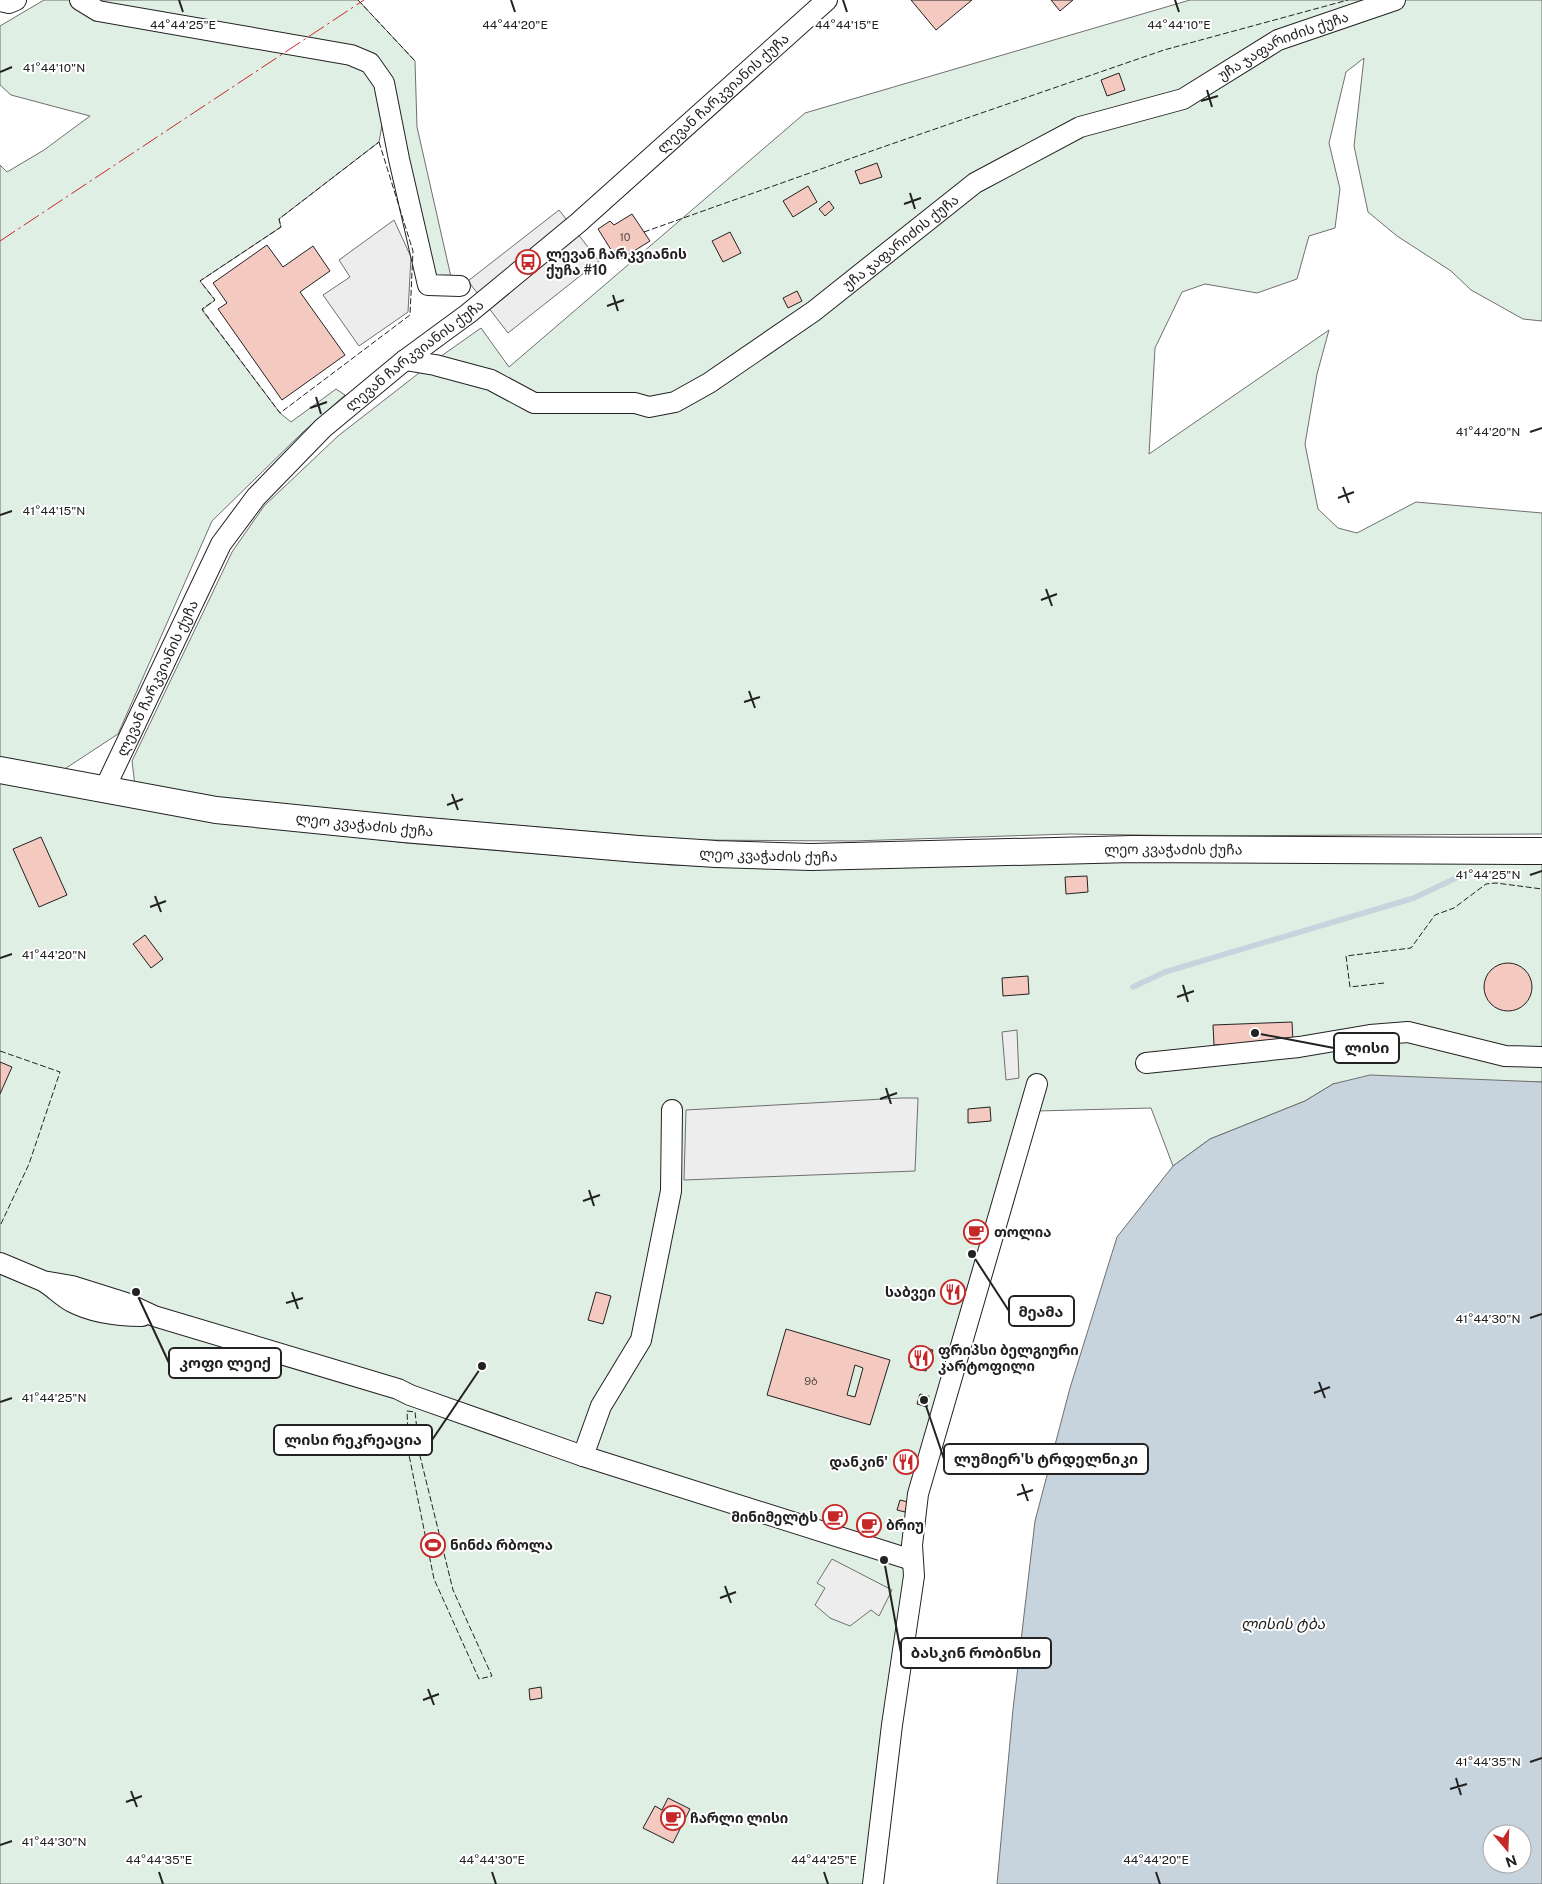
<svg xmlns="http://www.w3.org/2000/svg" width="1542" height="1884" font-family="'Public Sans','Noto Sans Georgian',sans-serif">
<rect width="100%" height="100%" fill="#fff"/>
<path fill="#e0efe3" stroke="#6f6f6f" d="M 44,0 L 358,0 L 415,61 L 417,127 L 451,277 L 428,285 L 390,81 L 379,142 L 279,219 L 281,227 L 200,281 L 215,300 L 202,310 L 280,413 L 291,422 L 336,389 L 345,395 L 303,432 L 212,521 L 118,734 L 57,774 L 0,762 L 0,165 L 7,172 L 44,150 L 90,116 L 11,95 L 0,85 L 0,26 Z
M 1190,0 L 1542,0 L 1542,321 L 1523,319 L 1471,290 L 1451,271 L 1397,236 L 1368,212 L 1354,146 L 1364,58 L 1346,72 L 1329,143 L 1340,189 L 1335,228 L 1309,236 L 1297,279 L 1257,293 L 1205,284 L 1182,292 L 1155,348 L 1149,454 L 1329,330 L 1317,374 L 1305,444 L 1318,509 L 1338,528 L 1357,533 L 1416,502 L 1542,513 L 1542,834 L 1205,836 L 1069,834 L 853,841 L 689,840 L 218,800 L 135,786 L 132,761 L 232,552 L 264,506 L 338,436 L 437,359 L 481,328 L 509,367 L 805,113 Z
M 0,781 L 213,820 L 407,843 L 671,865 L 799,869 L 1142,859 L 1542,860 L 1542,1082 L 1494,1081 L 1333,1084 L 1305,1101 L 1210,1139 L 1173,1166 L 1151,1108 L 1037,1111 L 928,1483 L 880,1884 L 0,1884 Z"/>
<path fill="#ededed" stroke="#6f6f6f" d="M 559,210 L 599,261 L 508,333 L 468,281 Z
M 394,220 L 411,257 L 408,312 L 359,346 L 323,295 L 350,277 L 339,260 Z
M 1017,1030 L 1019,1078 L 1006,1080 L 1002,1032 Z
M 901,1098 L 918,1098 L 915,1171 L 684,1180 L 686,1110 Z
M 832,1559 L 892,1590 L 879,1616 L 871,1610 L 850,1626 L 830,1618 L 815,1605 L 825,1588 L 817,1583 Z"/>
<path fill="#c7d3dd" stroke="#6f6f6f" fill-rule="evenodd" d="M 1370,1075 L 1542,1082 L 1542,1884 L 997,1884 L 1013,1709 L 1035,1521 L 1070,1388 L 1117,1237 L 1173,1166 L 1210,1139 L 1305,1101 L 1333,1084 ZM 1492,1834 L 1522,1834 L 1522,1864 L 1492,1864 Z"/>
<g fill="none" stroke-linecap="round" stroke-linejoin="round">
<path stroke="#c7d3dd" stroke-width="5.5" d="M 1133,987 L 1165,972 L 1414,898 L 1458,877"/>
</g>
<path fill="#f3c9c0" stroke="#222" fill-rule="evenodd" d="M 911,0 L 972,0 L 936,30 Z
M 1051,0 L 1073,0 L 1060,11 Z
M 1119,73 L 1125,90 L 1107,96 L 1101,80 Z
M 877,163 L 882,177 L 860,184 L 855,171 Z
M 808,186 L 817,202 L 793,217 L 783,201 Z
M 829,201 L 834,208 L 825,216 L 819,209 Z
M 632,214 L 650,241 L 618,261 L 598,229 L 610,221 L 614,225 Z
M 730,232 L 741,253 L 723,262 L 712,241 Z
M 267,245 L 283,267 L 313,246 L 330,271 L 300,292 L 345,355 L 282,400 L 218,309 L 227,303 L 213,283 Z
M 797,291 L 802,301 L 788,308 L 783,298 Z
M 41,837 L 67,895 L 39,907 L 13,849 Z
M 1087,876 L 1088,892 L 1066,894 L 1065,877 Z
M 145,935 L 163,959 L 151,968 L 133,944 Z
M1484 987a24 24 0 1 1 48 0a24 24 0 1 1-48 0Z
M 1028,976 L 1029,994 L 1003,996 L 1002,978 Z
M 1292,1022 L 1293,1042 L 1214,1045 L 1213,1025 Z
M 0,1062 L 12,1067 L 0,1094 Z
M 990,1107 L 991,1121 L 968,1123 L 968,1109 Z
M 951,1283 L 960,1287 L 955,1301 L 946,1298 Z
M 596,1292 L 611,1296 L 603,1324 L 588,1320 Z
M 786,1329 L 890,1360 L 870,1425 L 767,1395 ZM 855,1365 L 863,1368 L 855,1397 L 847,1395 Z
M 916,1346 L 933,1350 L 926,1371 L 910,1367 Z
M 920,1394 L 929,1396 L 927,1407 L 917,1404 Z
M 904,1452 L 913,1455 L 907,1472 L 899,1470 Z
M 900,1500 L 908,1502 L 905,1512 L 897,1510 Z
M 541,1687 L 542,1698 L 530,1700 L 529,1689 Z
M 668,1798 L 690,1809 L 673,1843 L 643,1828 L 655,1806 L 662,1810 Z"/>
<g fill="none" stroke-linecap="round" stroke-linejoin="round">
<defs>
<g id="minor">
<path d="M 80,0 L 98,11 L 351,55 L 370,63 L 384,83 L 399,159 L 428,285 L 460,286"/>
<path d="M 0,1 L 9,3 L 16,0"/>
<path id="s1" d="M 405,360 L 435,365 L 491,380 L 534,403 L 635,403 L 649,407 L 675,402 L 709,383 L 814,311 L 975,183 L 1080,127 L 1183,99 L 1278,40 L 1395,0"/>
<path id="s2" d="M 104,790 L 221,544 L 256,497 L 323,428 L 405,360 L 469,313 L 578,223 L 827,0"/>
<path d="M 1146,1063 L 1299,1047 L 1370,1035 L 1408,1032 L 1505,1056 L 1542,1057"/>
<path d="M 0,1263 L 43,1281 L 72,1286 L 126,1303 L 154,1316 L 398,1389 L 410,1395 L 583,1456 L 912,1560"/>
<path d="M 46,1283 C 55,1289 63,1297 72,1302 C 93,1313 118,1316 142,1316"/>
<path d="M 583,1456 L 601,1406 L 641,1340 L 671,1191 L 672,1110"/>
<path d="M 873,1884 L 892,1725 L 914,1576 L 912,1545 L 918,1494 L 1037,1084"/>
</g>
<g id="major">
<path id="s3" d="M 0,770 L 216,810 L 404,829 L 638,849 L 716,854 L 811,857 L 1132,849 L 1542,851"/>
</g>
</defs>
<use href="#minor" stroke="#222" stroke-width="22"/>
<use href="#major" stroke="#222" stroke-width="28"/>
<use href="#minor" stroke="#fff" stroke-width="20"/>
<use href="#major" stroke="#fff" stroke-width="26"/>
<path stroke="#222" stroke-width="1" stroke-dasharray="6 2.5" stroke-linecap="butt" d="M 358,0 L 415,61
M 379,142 L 413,251 L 410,315 L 280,413 L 202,309 L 215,300 L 200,281 L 281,227 L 279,219 Z
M 644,232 L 880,148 L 1164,50 L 1348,0
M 1384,983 L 1350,987 L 1346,956 L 1411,948 L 1435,915 L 1454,908 L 1486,884 L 1496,883 L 1542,889
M 0,1051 L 60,1072 L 29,1164 L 0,1226
M 407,1411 L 415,1412 L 420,1456 L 453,1590 L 492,1676 L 479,1679 L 434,1579 L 409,1455 Z"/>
<path stroke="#c62828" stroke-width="1" stroke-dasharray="18 4 2.5 4" stroke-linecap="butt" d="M 0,241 L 364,0"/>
</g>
<path fill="none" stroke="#222" stroke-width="2" d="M 179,0 L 183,12M 511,0 L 515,12M 843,0 L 847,12M 1175,0 L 1179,12M 0,72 L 12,67M 1207,90 L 1212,107M 1201,101 L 1218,96M 910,193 L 915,209M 904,204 L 921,198M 613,295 L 618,311M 607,306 L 624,300M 316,397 L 321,414M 310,408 L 327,402M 1530,432 L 1542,428M 1343,487 L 1349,503M 1338,498 L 1354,492M 0,515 L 12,511M 1046,589 L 1052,606M 1041,600 L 1057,594M 749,691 L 755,708M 744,702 L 760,697M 452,794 L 458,810M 447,805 L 463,799M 1530,875 L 1542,871M 155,896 L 161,912M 150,907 L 166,901M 0,958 L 12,954M 1183,985 L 1188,1002M 1177,997 L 1194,991M 886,1088 L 891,1104M 880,1099 L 897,1093M 589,1190 L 594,1206M 583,1201 L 600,1195M 292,1292 L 298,1309M 286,1303 L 303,1298M 1530,1318 L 1542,1314M 1319,1382 L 1325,1398M 1314,1393 L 1330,1387M 0,1402 L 12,1398M 1022,1484 L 1028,1501M 1017,1495 L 1033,1490M 725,1586 L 731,1603M 720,1598 L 736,1592M 428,1689 L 434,1705M 423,1700 L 439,1694M 1530,1762 L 1542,1758M 1456,1778 L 1461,1795M 1450,1789 L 1467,1784M 131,1791 L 137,1807M 126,1802 L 142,1796M 0,1845 L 12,1841M 159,1872 L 163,1884M 492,1872 L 496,1884M 824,1872 L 828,1884M 1156,1872 L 1160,1884"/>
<defs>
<symbol id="bus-ring" viewBox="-11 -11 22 22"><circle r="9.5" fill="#fff" stroke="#c62828" stroke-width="1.5"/><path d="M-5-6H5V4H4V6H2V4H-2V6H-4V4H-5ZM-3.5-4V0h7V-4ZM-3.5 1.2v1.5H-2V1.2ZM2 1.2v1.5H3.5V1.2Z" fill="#c62828"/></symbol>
<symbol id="cafe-ring" viewBox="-11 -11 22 22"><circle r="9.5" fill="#fff" stroke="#c62828" stroke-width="1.5"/><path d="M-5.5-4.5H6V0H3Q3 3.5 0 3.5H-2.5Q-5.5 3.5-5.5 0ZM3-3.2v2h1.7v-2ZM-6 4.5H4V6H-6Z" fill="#c62828"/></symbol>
<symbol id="restaurant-ring" viewBox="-11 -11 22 22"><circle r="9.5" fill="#fff" stroke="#c62828" stroke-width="1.5"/><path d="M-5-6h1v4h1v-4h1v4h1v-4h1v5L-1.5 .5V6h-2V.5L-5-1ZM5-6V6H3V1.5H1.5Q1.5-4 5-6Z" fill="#c62828"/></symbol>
<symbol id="stadium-ring" viewBox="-11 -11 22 22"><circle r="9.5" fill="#fff" stroke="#c62828" stroke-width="1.5"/><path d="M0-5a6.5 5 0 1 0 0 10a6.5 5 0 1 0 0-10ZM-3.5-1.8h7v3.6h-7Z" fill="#c62828"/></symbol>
</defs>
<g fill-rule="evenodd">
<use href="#bus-ring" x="514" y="248" width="28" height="28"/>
<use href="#cafe-ring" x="962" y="1218" width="28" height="28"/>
<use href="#restaurant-ring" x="939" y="1278" width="28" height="28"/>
<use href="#restaurant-ring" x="907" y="1344" width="28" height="28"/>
<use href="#restaurant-ring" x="892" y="1448" width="28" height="28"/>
<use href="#cafe-ring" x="821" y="1503" width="28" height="28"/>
<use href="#cafe-ring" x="855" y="1511" width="28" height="28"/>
<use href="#stadium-ring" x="419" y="1531" width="28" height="28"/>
<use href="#cafe-ring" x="659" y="1804" width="28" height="28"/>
</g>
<g text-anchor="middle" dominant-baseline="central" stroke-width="4" stroke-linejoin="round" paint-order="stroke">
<g font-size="11" fill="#564c4a">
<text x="625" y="237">10</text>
<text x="811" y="1381">9ბ</text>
</g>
<g font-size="14" fill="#222" stroke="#fff">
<text stroke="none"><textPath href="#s1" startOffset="991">უჩა ჯაფარიძის ქუჩა</textPath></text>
<text stroke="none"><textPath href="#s2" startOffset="949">ლევან ჩარკვიანის ქუჩა</textPath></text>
<text stroke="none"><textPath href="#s1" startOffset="556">უჩა ჯაფარიძის ქუჩა</textPath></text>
<text stroke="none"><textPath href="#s2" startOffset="544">ლევან ჩარკვიანის ქუჩა</textPath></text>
<text stroke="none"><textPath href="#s2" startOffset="124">ლევან ჩარკვიანის ქუჩა</textPath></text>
<text stroke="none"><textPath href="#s3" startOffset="369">ლეო კვაჭაძის ქუჩა</textPath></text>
<text stroke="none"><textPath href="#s3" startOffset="1179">ლეო კვაჭაძის ქუჩა</textPath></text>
<text stroke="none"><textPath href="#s3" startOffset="774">ლეო კვაჭაძის ქუჩა</textPath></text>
</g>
<g font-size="14" font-weight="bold" fill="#222" stroke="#fff" text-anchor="start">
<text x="546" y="254">ლევან ჩარკვიანის<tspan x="546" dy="16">ქუჩა #10</tspan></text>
<text x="994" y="1232">თოლია</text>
<text x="936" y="1292" text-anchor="end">საბვეი</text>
<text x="938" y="1350">ფრიპსი ბელგიური<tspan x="938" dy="16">კარტოფილი</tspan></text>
<text x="888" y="1462" text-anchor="end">დანკინ'</text>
<text x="818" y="1517" text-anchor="end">მინიმელტს</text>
<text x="886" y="1525">ბრიუ</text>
<text x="450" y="1545">ნინძა რბოლა</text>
<text x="690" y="1818">ჩარლი ლისი</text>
</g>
<g font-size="15" font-style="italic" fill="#222" stroke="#fff">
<text x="1283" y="1623">ლისის ტბა</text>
</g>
</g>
<g font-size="12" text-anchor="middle" fill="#222" stroke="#fff" stroke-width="4" stroke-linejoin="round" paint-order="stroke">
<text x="183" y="29">44°44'25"E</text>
<text x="515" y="29">44°44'20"E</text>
<text x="847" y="29">44°44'15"E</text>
<text x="1179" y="29">44°44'10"E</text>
<text x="54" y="72">41°44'10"N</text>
<text x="1488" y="436">41°44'20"N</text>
<text x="54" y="515">41°44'15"N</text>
<text x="1488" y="879">41°44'25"N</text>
<text x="54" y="959">41°44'20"N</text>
<text x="1488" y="1323">41°44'30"N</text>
<text x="54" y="1402">41°44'25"N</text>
<text x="1488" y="1766">41°44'35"N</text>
<text x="54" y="1846">41°44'30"N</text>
<text x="159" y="1864">44°44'35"E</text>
<text x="492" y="1864">44°44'30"E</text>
<text x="824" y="1864">44°44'25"E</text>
<text x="1156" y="1864">44°44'20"E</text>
</g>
<path fill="none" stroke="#222" stroke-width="2" d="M1255 1033L1334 1048M972 1254L1009 1311M136 1292L169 1363M482 1366L432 1440M924 1400L944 1459M884 1560L901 1653"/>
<g fill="#222" stroke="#fff" stroke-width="2">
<circle cx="1255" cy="1033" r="5"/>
<circle cx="972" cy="1254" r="5"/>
<circle cx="136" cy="1292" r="5"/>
<circle cx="482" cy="1366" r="5"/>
<circle cx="924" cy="1400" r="5"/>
<circle cx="884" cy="1560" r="5"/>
</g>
<g fill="#fff" stroke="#222" stroke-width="2">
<rect x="1334" y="1033" width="65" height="30" rx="5"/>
<rect x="1009" y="1296" width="65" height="30" rx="5"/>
<rect x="169" y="1348" width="112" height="30" rx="5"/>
<rect x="274" y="1425" width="158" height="30" rx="5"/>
<rect x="944" y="1444" width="204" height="30" rx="5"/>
<rect x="901" y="1638" width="150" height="30" rx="5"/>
</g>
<g font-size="15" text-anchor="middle" font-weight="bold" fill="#222">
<text x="1367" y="1053">ლისი</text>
<text x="1041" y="1317">მეამა</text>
<text x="225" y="1368">კოფი ლეიქ</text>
<text x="353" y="1445">ლისი რეკრეაცია</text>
<text x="1046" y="1464">ლუმიერ'ს ტრდელნიკი</text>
<text x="976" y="1658">ბასკინ რობინსი</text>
</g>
<g transform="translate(1507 1849) rotate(161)"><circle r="24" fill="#ffffff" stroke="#a7a7a7"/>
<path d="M0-4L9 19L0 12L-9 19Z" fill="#c62828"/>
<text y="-8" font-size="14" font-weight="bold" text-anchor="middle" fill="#222222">N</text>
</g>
</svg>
